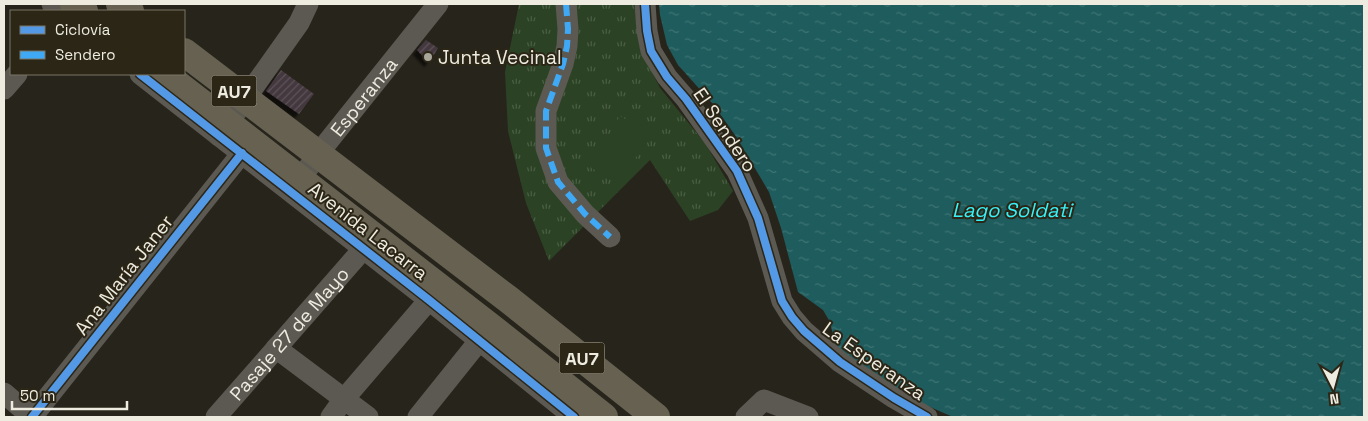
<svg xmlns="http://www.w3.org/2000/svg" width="1368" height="421" font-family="'Space Grotesk',sans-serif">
<defs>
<pattern id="park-tufts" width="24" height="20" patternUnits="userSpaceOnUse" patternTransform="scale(1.25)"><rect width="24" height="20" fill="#2b4324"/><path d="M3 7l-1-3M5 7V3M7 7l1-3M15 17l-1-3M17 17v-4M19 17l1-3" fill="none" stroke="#4a5e44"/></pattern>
<pattern id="water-ripples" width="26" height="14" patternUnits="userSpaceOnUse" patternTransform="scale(1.25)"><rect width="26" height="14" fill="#1e5c5d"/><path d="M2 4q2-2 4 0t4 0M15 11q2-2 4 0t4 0" fill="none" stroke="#3f7474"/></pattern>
<pattern id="building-hatch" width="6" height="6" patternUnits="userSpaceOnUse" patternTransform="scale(1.25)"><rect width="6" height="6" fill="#43373e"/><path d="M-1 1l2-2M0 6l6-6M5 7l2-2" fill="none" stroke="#5e545a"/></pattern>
<filter id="shadow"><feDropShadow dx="-4.5" dy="4.5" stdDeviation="1" flood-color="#0009"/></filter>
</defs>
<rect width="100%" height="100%" fill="#27241b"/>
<path fill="url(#park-tufts)" d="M 519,4 L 634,4 L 639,39 L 645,58 L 660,88 L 705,143 L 733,191 L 718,210 L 690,221 L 650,160 L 549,261 L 526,203 L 508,131 L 505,72 Z"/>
<path fill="#2b4324" d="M 620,116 L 650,134 L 620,184 L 590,167 Z"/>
<path fill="url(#water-ripples)" d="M 659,4 L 1364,4 L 1364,417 L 953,417 L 912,399 L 842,357 L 835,344 L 830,322 L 823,310 L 798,292 L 781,228 L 769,192 L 737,138 L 713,104 L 678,65 L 667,45 L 660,15 Z"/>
<path fill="url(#building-hatch)" filter="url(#shadow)" d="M 426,40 L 438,48 L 429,63 L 417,50 Z
M 281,70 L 314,94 L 299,114 L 266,91 Z"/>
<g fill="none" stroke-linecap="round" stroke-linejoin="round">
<g stroke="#5b5952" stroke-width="21">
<path d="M 52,4 L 61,11"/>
<path d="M 566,4 L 568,29 L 567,46 L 563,64 L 546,111 L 546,148 L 558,182 L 585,214 L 610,237"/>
<path d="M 645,4 L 647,31 L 651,51 L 667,77 L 686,99 L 737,171 L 758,218 L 782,301 L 792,317 L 804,331 L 840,362 L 894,398 L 927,417"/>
<path d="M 140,74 L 429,300 L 574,417"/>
<path d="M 4,89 L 17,74"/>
<path d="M 219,136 L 299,23 L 308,4"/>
<path id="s1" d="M 291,191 L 326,144 L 438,4"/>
<path d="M 276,348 L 368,417"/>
<path d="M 4,393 L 32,417"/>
<path d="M 32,417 L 242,153"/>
<path id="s2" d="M 216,417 L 364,248"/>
<path d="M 331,417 L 344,399 L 429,300"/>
<path d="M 418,417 L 479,341"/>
<path d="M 746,417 L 764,400 L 808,417"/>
</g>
<path stroke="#666151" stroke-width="28" d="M 74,4 L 84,11
M 120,4 L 130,11
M 184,52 L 508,299 L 656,417
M 164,74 L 488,325 L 604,417"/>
<path stroke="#3fa9f5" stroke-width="6" stroke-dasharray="12 6" stroke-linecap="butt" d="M 566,4 L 568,29 L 567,46 L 563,64 L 546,111 L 546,148 L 558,182 L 585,214 L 610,237"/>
<defs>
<path id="cycleway" d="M 645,4 L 647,31 L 651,51 L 667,77 L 686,99 L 737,171 L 758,218 L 782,301 L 792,317 L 804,331 L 840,362 L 894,398 L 927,417
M 140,74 L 429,300 L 574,417
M 32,417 L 242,153"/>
</defs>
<use href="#cycleway" stroke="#2c2616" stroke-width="11"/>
<use href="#cycleway" stroke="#5399e6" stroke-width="8"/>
</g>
<circle fill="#a8a59b" stroke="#2c2616" stroke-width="2" cx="428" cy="57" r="5"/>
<g text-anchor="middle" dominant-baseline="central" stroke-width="4" stroke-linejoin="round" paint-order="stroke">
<g fill="#2c2616" stroke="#b4b0a3" stroke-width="1">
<rect x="211.5" y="75.5" width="45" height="31" rx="4"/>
<rect x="559.5" y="342.5" width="45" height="31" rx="4"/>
</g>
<g font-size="18" font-weight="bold" fill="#eeebe0">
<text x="234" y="91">AU7</text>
<text x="582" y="358">AU7</text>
</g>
<g font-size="19" fill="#eeebe0" stroke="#2c2616" text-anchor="start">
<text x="438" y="57">Junta Vecinal</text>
</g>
<g font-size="19" fill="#eeebe0" stroke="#2c2616">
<text stroke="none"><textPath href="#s1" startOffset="119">Esperanza</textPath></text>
<text transform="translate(725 130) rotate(56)">El Sendero</text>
<text transform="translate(368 231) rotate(38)">Avenida Lacarra</text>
<text transform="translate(124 275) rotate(-52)">Ana María Janer</text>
<text stroke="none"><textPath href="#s2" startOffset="111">Pasaje 27 de Mayo</textPath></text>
<text transform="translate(874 361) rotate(35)">La Esperanza</text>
</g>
<g font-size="20" font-style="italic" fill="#35f2f8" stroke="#2c2616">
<text x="1012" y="210">Lago Soldati</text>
</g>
</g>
<rect width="1368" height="421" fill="none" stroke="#eeebe0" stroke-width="10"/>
<rect x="10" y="10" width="175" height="65" fill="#2c2616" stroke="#7a7567"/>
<rect x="20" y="26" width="25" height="8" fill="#5399e6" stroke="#7a7567"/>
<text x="55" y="35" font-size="15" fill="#eeebe0">Ciclovía</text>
<rect x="20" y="51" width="25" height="8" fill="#3fa9f5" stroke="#7a7567"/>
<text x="55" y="60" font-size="15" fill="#eeebe0">Sendero</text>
<g transform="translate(1333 386) rotate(174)" stroke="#2c2616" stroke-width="4" paint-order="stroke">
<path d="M0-4L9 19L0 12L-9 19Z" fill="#eeebe0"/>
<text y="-8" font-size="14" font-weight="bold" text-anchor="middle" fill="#eeebe0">N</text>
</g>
<path d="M12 401v8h115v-8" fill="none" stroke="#eeebe0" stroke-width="2.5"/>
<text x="20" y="401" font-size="15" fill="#eeebe0" stroke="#2c2616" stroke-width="4" paint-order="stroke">50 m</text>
</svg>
